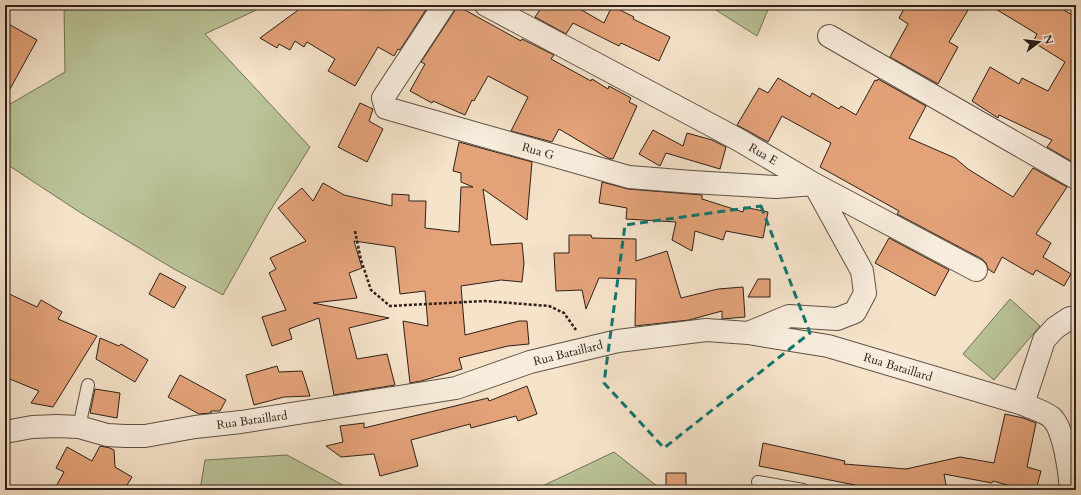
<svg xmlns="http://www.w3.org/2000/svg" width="1081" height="495" font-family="Cardo,serif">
<rect width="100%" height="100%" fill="#f5e3ca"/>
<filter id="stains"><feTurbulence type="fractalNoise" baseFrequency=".005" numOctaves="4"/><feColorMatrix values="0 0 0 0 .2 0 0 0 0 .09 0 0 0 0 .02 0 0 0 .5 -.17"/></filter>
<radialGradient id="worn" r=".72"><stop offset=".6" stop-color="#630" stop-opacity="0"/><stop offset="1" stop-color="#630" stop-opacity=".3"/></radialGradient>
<path fill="#bac498" stroke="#737258" d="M 64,5 L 267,5 L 205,34 L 310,147 L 270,211 L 223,295 L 174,269 L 81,213 L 5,163 L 5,107 L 65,72 Z
M 708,5 L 770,5 L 757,36 Z
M 1010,299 L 1040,326 L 994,380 L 963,354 Z
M 614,452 L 662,490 L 534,490 Z
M 287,455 L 352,490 L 200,490 L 205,460 Z"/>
<path fill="#e4a279" stroke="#2c2019" d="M 305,5 L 429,5 L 400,50 L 398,49 L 394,56 L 378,47 L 355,86 L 328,71 L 335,59 L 307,42 L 304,47 L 295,41 L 290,50 L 279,44 L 277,48 L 260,38 Z
M 456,5 L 521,41 L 522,39 L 554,55 L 551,59 L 591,81 L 592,79 L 608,89 L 609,86 L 631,98 L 629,102 L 637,106 L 613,159 L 608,158 L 559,129 L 552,142 L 511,131 L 528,97 L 488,76 L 474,101 L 472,100 L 465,115 L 433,101 L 432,103 L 410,91 L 425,64 L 421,62 L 454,12 Z
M 543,5 L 573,5 L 604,23 L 612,6 L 634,17 L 633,19 L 670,37 L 659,61 L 621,43 L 619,46 L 573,23 L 566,34 L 535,17 Z
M 906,5 L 971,5 L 949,42 L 958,47 L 938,84 L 890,57 L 908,24 L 899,18 Z
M 989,5 L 1055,5 L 1076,17 L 1076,164 L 1047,147 L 1052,140 L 999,115 L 998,118 L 972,101 L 990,67 L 1019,84 L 1022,78 L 1048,91 L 1065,62 L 1033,42 L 1037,34 Z
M 5,22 L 37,40 L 5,98 Z
M 778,78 L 810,97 L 812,93 L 839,109 L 841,106 L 856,115 L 875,80 L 877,81 L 878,79 L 926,106 L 909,138 L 955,158 L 968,169 L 1013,197 L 1033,168 L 1067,187 L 1036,234 L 1051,243 L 1043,257 L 1071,274 L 1064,286 L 1036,270 L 1033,275 L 1002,257 L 994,273 L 988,269 L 986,263 L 982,259 L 897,214 L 899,211 L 820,167 L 831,143 L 782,116 L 768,142 L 737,125 L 759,88 L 768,93 Z
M 360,103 L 373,109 L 369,121 L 383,129 L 367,162 L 338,147 Z
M 653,130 L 683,146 L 687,133 L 712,140 L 726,147 L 720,169 L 666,153 L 660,166 L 639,154 Z
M 459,142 L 532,162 L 527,220 L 483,189 L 491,245 L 522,243 L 524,263 L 522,282 L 501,280 L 461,286 L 465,335 L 519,321 L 527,321 L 529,344 L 508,346 L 459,358 L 462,369 L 421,381 L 410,383 L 403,321 L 428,326 L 425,291 L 400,294 L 395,247 L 354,241 L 362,268 L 349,273 L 357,298 L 313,303 L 389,318 L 349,328 L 357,359 L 387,354 L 395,385 L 334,395 L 319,318 L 289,329 L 292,339 L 272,346 L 262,317 L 286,310 L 269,273 L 276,269 L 270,258 L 306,241 L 278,208 L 302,188 L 313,201 L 323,183 L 344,195 L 392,206 L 392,194 L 409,195 L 409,201 L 426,201 L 425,228 L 459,232 L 461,187 L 473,187 L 461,182 L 461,173 L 453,171 Z
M 602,182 L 628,189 L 702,195 L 702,199 L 743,212 L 744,207 L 768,212 L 763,238 L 726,231 L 723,240 L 695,231 L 692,251 L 672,240 L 676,222 L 626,219 L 627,208 L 599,203 Z
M 569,235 L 591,235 L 592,238 L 636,239 L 636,261 L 667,251 L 681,298 L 718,289 L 743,287 L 745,317 L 722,319 L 722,311 L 689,320 L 635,326 L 636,279 L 599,278 L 586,309 L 582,290 L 556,291 L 554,253 L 569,253 Z
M 889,238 L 949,270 L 935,296 L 875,263 Z
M 160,273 L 186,287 L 174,308 L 149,294 Z
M 758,279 L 770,279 L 770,297 L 748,297 Z
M 5,292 L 37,307 L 41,300 L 62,312 L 58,319 L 97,336 L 53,407 L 31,403 L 39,391 L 5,377 Z
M 100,338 L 119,346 L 121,344 L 148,360 L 135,382 L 96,359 Z
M 277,366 L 279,372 L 302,371 L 310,396 L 284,397 L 254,405 L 246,375 Z
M 180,375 L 226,400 L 220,411 L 211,411 L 211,413 L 199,414 L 168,397 Z
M 527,386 L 537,414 L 518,421 L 516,416 L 471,428 L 470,424 L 411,440 L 418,466 L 380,476 L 374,454 L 341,457 L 326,446 L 343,442 L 340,426 L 364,423 L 364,428 L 488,398 L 489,401 Z
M 95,389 L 120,393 L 117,418 L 90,413 Z
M 1005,414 L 1023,418 L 1036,423 L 1027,467 L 1041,471 L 1036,490 L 1025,490 L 993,481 L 992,483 L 944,474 L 947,490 L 930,490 L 927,487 L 912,490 L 854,490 L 855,485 L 759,466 L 763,443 L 845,461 L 844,464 L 906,469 L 960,457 L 994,463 Z
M 100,446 L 110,448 L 114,450 L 115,467 L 132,477 L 124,490 L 54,490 L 64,472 L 56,468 L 67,447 L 92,461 Z
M 666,473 L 686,473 L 686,489 L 666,490 Z"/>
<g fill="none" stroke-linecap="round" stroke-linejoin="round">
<defs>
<path id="service" d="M 79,427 L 88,385
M 758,482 L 803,490"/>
<path id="minor" d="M 444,5 L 383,98 L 386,108 L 629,177 L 692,182 L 776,187 L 814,184 L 976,270
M 486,5 L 739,140 L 814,184 L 862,271 L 865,293 L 855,312 L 837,319 L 789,316 L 748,333
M 829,36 L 1076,178
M 1023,404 L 1044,340 L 1055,328 L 1070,318 L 1076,318
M 5,432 L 32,427 L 57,426 L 79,427 L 107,435 L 125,436 L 145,436 L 195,427 L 241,422 L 456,388 L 530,362 L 618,341 L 706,330 L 748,333 L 828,346 L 1023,404 C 1031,408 1043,411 1051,417 C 1064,428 1070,473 1071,490"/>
</defs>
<use href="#service" stroke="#5e5145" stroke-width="14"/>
<use href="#minor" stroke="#5e5145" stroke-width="24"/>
<path stroke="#2c2019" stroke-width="2.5" stroke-dasharray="3 2" stroke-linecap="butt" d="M 355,231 L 361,260 L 371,290 L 390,306 L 485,301 L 549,306 L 564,313 L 576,330"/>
<use href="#service" stroke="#f8eddd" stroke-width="12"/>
<use href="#minor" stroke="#f8eddd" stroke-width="22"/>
</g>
<path fill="none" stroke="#0f766e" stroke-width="3" stroke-dasharray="8 5" stroke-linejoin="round" d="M 761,206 L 810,333 L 664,448 L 604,383 L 625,225 Z"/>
<g text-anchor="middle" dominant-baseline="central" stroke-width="3.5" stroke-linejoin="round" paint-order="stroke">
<g font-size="12" fill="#2c2019" stroke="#f8eddd">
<text transform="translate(538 151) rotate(16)">Rua G</text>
<text transform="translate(763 154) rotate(30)">Rua E</text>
<text transform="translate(568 353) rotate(-14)">Rua Bataillard</text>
<text transform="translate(898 367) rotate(17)">Rua Bataillard</text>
<text transform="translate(252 420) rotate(-8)">Rua Bataillard</text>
</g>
</g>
<rect width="1081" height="495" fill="none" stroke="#f5e3ca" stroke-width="20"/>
<rect x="6" y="6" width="1069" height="483" fill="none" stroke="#2c2019" stroke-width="2"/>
<rect x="10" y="10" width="1061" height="475" fill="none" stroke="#2c2019"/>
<g transform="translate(1039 42) rotate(75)" stroke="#f8eddd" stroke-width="3" paint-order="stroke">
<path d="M0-3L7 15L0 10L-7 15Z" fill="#2c2019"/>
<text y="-6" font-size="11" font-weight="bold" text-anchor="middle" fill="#2c2019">N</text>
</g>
<rect width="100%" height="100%" filter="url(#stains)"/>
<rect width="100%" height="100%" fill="url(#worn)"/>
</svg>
